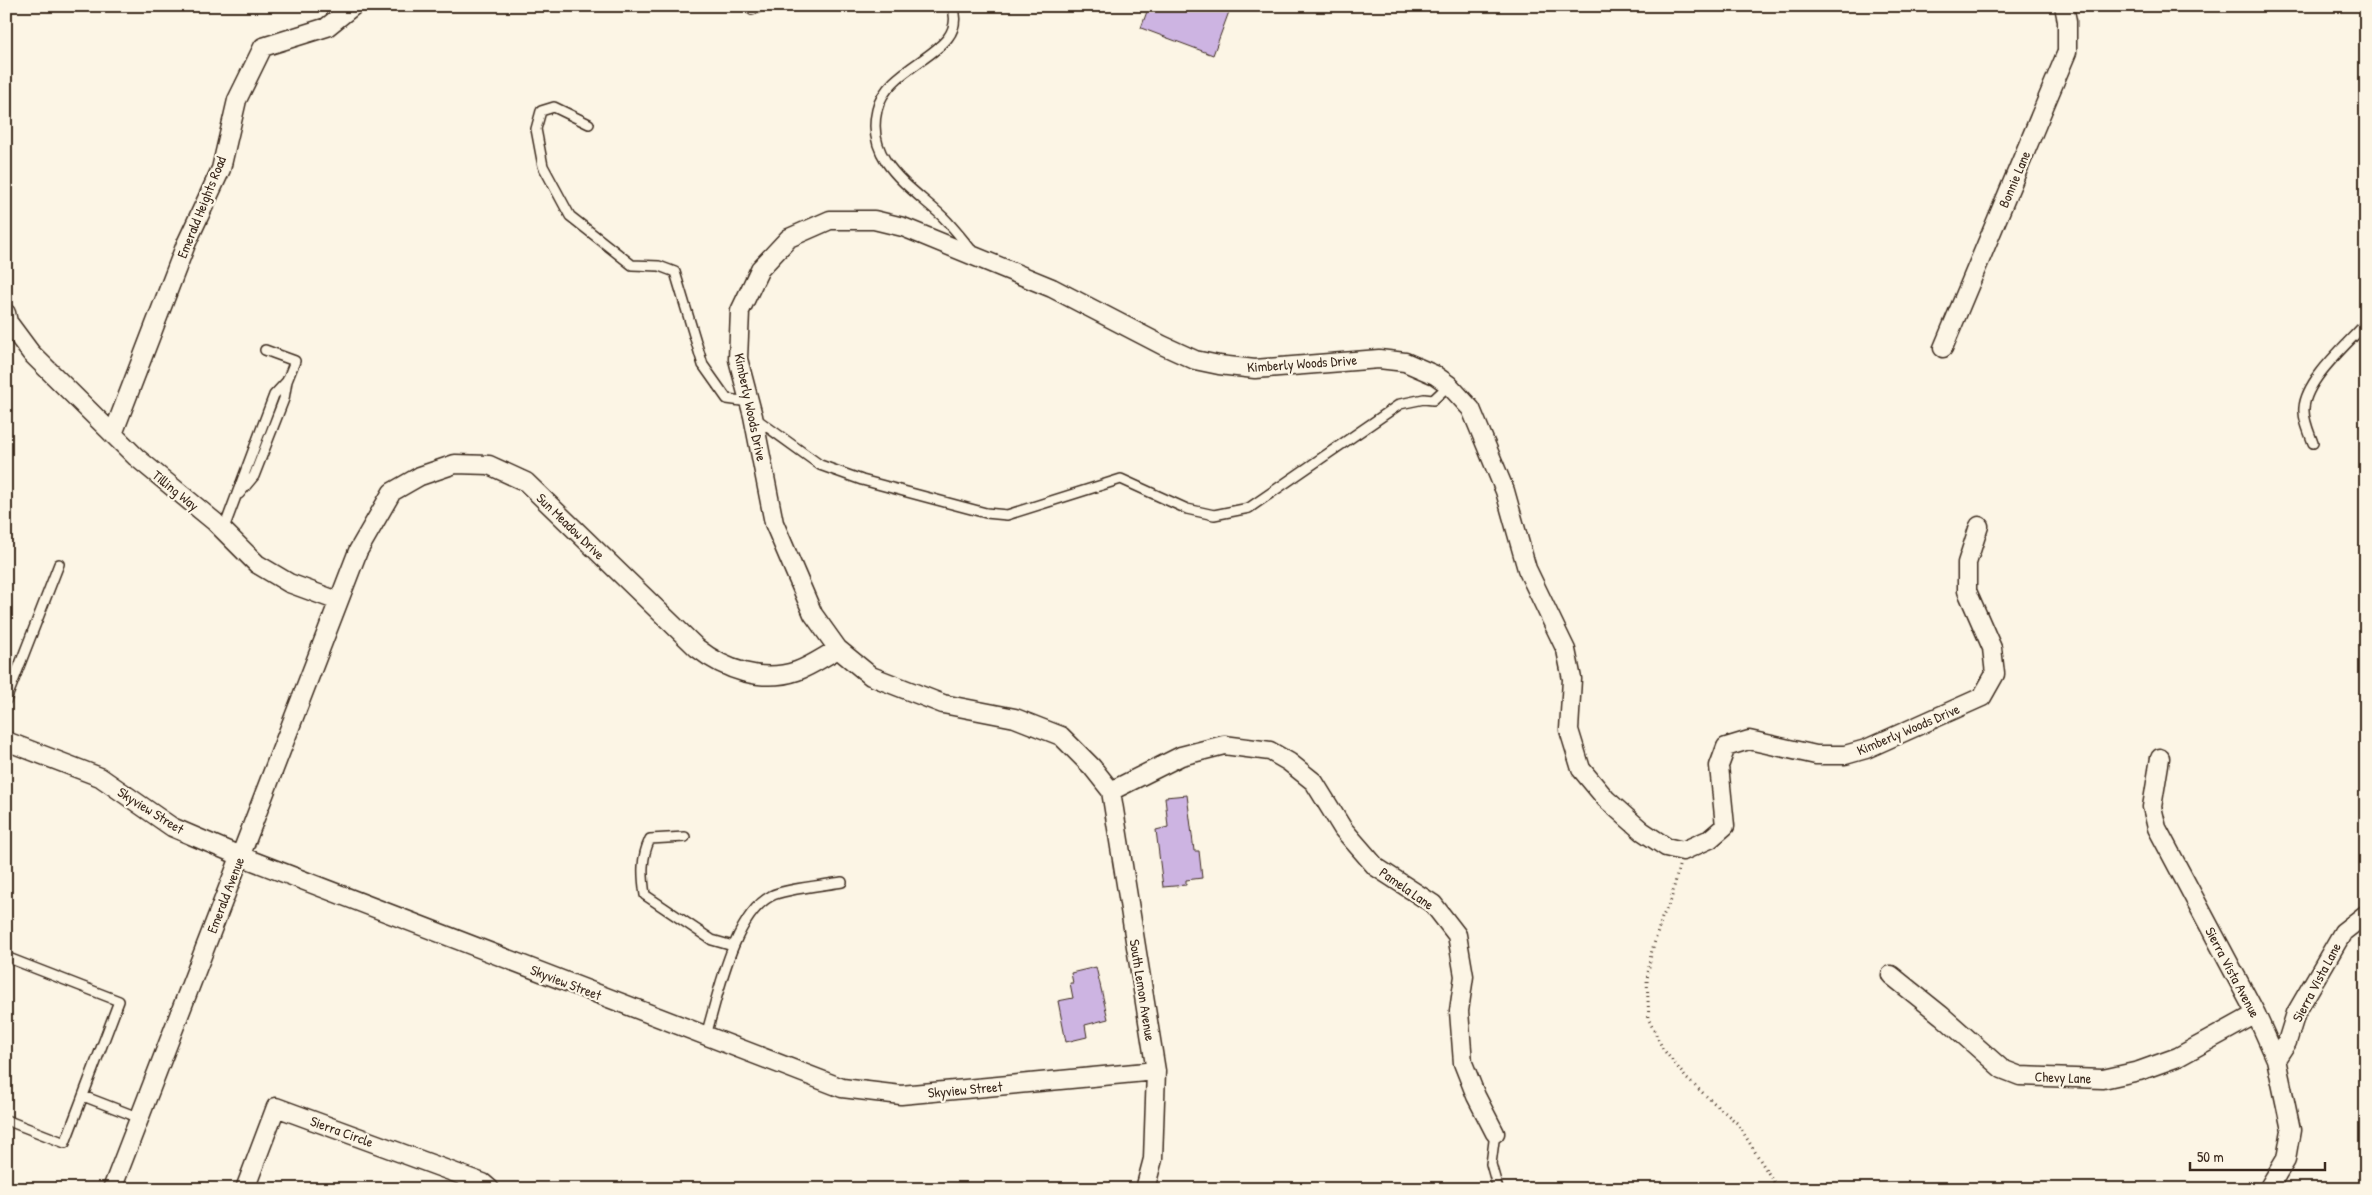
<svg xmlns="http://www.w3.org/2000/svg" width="2372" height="1195" font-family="'Patrick Hand',sans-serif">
<rect width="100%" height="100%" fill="#fcf5e5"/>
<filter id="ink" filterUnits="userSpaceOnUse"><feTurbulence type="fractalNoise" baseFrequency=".02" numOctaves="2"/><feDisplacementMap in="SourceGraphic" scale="10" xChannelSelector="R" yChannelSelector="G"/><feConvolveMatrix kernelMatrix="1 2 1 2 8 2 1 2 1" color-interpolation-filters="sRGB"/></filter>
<g filter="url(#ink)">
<path fill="#cdb4e2" stroke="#3b2a1e" d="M 1149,6 L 1198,6 L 1209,10 L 1211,6 L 1223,6 L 1230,9 L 1213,55 L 1141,28 Z
M 1187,795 L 1194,851 L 1199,851 L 1202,878 L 1186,880 L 1186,885 L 1163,887 L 1156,830 L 1168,827 L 1165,797 Z
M 1096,967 L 1108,1019 L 1085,1025 L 1087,1037 L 1066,1042 L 1058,1001 L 1073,998 L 1070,983 L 1073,983 L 1071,973 Z"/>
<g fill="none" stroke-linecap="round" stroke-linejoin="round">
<defs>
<path id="lane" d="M 952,6 C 970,54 888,61 877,110 C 865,161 910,186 943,217 C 954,228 963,240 973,252
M 752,10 L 762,6
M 589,124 L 554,107 L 541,111 L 536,129 L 543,166 L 570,216 L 632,265 L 659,266 L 675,272 L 703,365 L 727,399 L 749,402
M 265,350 L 295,361 L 287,381
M 755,418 L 820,465 L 862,480 L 986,513 L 1007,515 L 1121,479 L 1187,509 L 1214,515 L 1249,508 L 1400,404 L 1424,399 L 1433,400 L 1449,385
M 2313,443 C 2309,432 2303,419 2304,408 C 2306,379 2348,344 2366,323
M 223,531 L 274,395 L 287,381 L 284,399 L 254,476 L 239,494
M 6,700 L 59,564
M 685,837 L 650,839 C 641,858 642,875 645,895 L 712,940 L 733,946
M 6,957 L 119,1001 L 65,1143 L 6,1120
M 706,1035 C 718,996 733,916 771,896 C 783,889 826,885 842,882
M 83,1096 L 140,1118
M 1495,1133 L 1491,1164 L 1498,1189"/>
<path id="street" d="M 6,313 L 8,322 L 31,353 L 136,457 L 215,522 L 257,564 L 289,583 L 338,601
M 1943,348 L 2067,52 L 2067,21 L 2064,6
M 113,434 L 186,244 L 221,169 L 237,100 L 263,47 L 327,27 L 353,6
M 6,741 L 100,777 L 172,827 L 240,856 L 842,1088 L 901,1095 L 1156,1071
M 2160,758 L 2152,807 L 2157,828 L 2256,1014 L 2276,1059 L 2291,1130 L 2286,1159 L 2268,1189
M 1111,791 L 1181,756 L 1224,745 L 1270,751 L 1289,762 L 1314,782 L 1343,829 L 1376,867 L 1433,904 L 1457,935 L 1464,976 L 1459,1011 L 1463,1063 L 1476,1096 L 1495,1133
M 1891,975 L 1942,1016 L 2002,1069 L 2020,1076 L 2103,1079 L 2139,1071 L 2178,1057 L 2256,1014
M 2276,1059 L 2287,1042 L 2296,1013 L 2343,932 L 2366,914
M 112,1189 L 358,551 L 392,492 L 420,476 L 455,464 L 489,465 L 526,482 L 697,648 C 725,670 762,683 797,671 C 811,666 825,656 838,649
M 245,1189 L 276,1107 L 483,1183 L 490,1189
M 1145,1189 L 1153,1159 L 1156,1071 L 1111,791 L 1092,767 L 1061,736 L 1015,718 L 943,704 L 871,676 L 838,649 L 813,614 L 774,523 L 753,416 L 738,359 L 740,311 L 760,269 L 789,238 L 830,220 L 874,220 L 903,227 L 1052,288 L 1162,345 L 1195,360 L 1219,365 L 1255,369 L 1379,359 L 1405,362 L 1435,375 L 1449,385 L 1471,409 L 1505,491 L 1527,569 L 1566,650 L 1572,679 L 1569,730 L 1581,769 L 1606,799 L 1642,831 L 1666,847 L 1683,851 L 1710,839 L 1725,826 L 1719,766 L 1726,747 L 1749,740 L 1816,755 L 1845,755 L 1866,749 L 1982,697 L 1995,674 L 1992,648 L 1967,591 L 1967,563 L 1979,526"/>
</defs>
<use href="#lane" stroke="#3b2a1e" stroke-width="12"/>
<use href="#street" stroke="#3b2a1e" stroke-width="21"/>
<path stroke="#3b2a1e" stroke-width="3" stroke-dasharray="1 4" stroke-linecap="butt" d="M 1679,866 L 1671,900 L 1662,918 L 1651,954 L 1647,980 L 1649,1020 L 1663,1049 L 1687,1079 L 1738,1124 L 1778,1189"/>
<use href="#lane" stroke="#fcf5e5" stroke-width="9"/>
<use href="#street" stroke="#fcf5e5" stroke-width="18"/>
</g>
</g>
<g text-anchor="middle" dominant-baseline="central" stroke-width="4.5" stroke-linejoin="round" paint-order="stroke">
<g font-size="14" fill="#3b2a1e" stroke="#fcf5e5">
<text transform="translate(2014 179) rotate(-67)">Bonnie Lane</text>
<text transform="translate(201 207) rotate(-68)">Emerald Heights Road</text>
<text transform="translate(1302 363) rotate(-4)">Kimberly Woods Drive</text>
<text transform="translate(751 407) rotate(78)">Kimberly Woods Drive</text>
<text transform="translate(176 490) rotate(39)">Tilling Way</text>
<text transform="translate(571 526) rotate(44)">Sun Meadow Drive</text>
<text transform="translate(1908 729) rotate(-23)">Kimberly Woods Drive</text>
<text transform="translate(151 810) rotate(32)">Skyview Street</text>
<text transform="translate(1407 888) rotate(35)">Pamela Lane</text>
<text transform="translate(225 895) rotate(-69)">Emerald Avenue</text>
<text transform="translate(2233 972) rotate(62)">Sierra Vista Avenue</text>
<text transform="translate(566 982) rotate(21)">Skyview Street</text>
<text transform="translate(2316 982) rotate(-62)">Sierra Vista Lane</text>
<text transform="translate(1143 990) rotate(81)">South Lemon Avenue</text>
<text transform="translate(2063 1077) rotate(2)">Chevy Lane</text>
<text transform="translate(965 1089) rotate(-5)">Skyview Street</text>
<text transform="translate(342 1131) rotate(20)">Sierra Circle</text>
</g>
</g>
<rect width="2372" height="1195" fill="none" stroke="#fcf5e5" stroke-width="25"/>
<rect x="12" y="12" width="2347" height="1170" fill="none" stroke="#3b2a1e" stroke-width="2" filter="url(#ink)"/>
<path d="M2190 1162v8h135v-8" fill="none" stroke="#3b2a1e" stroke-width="2.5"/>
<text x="2197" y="1162" font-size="15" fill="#3b2a1e" stroke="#fcf5e5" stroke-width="4" paint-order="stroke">50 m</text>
</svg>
